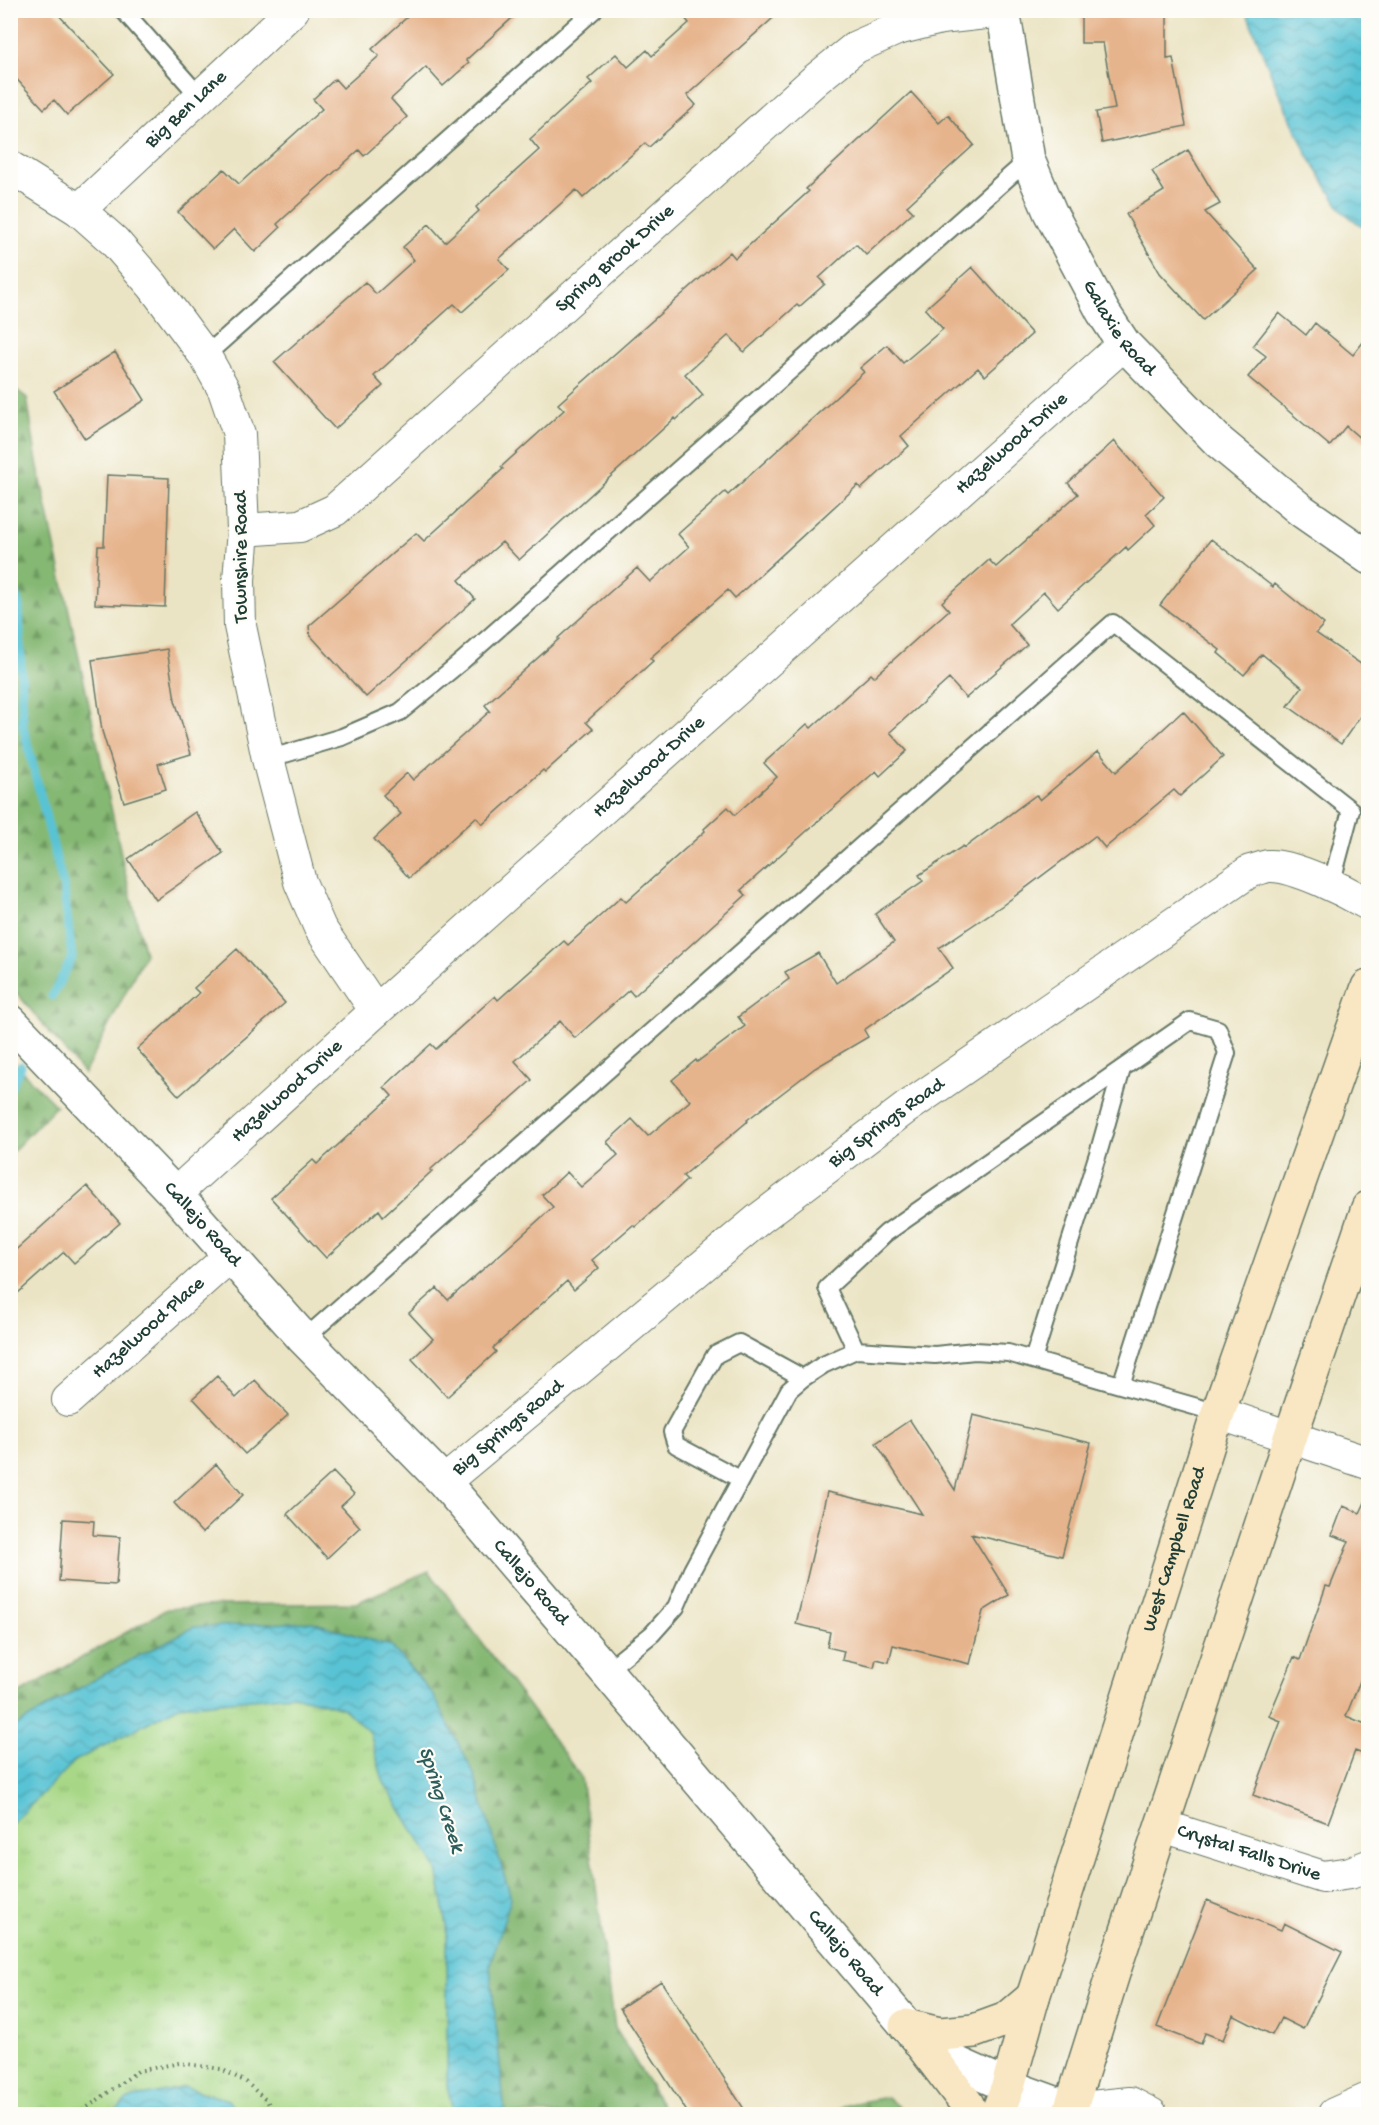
<svg xmlns="http://www.w3.org/2000/svg" width="1379" height="2125" font-family="'Gochi Hand',sans-serif">
<defs>
<pattern id="forest-firs" width="22" height="20" patternUnits="userSpaceOnUse" patternTransform="scale(1.5)"><rect width="22" height="20" fill="#85b873"/><path d="M5 1l3.5 6h-7zM16 11l3.5 6h-7z" fill="#6c975f"/></pattern>
<pattern id="park-tufts" width="24" height="20" patternUnits="userSpaceOnUse" patternTransform="scale(1.5)"><rect width="24" height="20" fill="#a7d786"/><path d="M3 7l-1-3M5 7V3M7 7l1-3M15 17l-1-3M17 17v-4M19 17l1-3" fill="none" stroke="#8fb974"/></pattern>
<pattern id="water-waves" width="16" height="10" patternUnits="userSpaceOnUse" patternTransform="scale(1.5)"><rect width="16" height="10" fill="#58c3d4"/><path d="M0 5q4-4 8 0t8 0" fill="none" stroke="#48a0ad"/></pattern>
</defs>
<rect width="100%" height="100%" fill="#fdfcf7"/>
<filter id="ink" filterUnits="userSpaceOnUse"><feTurbulence type="fractalNoise" baseFrequency=".0167" numOctaves="2"/><feDisplacementMap in="SourceGraphic" scale="12" xChannelSelector="R" yChannelSelector="G"/><feConvolveMatrix kernelMatrix="1 2 1 2 8 2 1 2 1" color-interpolation-filters="sRGB"/></filter>
<filter id="wash" filterUnits="userSpaceOnUse"><feTurbulence type="fractalNoise" baseFrequency=".008" numOctaves="4" result="noise"/><feDisplacementMap in="SourceGraphic" scale="24" xChannelSelector="R" yChannelSelector="G"/><feGaussianBlur stdDeviation="1.35" result="paint"/><feColorMatrix in="noise" values="0 0 0 0 0 0 0 0 0 0 0 0 0 0 0 0 0 1.4 0 .05"/><feComposite in="paint" operator="in"/></filter>
<g filter="url(#wash)">
<rect width="100%" height="100%" fill="#ebe4c4"/>
<path fill="url(#forest-firs)" stroke="#527a54" stroke-width="1.5" d="M 10,385 L 27,398 L 37,462 L 124,868 L 145,954 L 84,1074 L 11,986 L 18,953 L 10,942 Z
M 11,1060 L 56,1106 L 11,1153 L 10,1153 Z
M 429,1571 L 581,1777 L 615,2028 L 667,2114 L 11,2114 L 11,1698 L 167,1609 L 222,1605 L 356,1603 Z
M 887,2097 L 906,2114 L 833,2114 L 845,2105 Z"/>
<path fill="url(#park-tufts)" stroke="#638a5d" stroke-width="1.5" d="M 248,1650 L 424,1743 L 483,2114 L 11,2114 L 11,1762 Z"/>
<path fill="url(#water-waves)" stroke="#3c8084" stroke-width="1.5" d="M 1246,11 L 1368,11 L 1368,231 L 1342,211 L 1308,156 L 1277,89 Z
M 312,1622 L 391,1646 L 433,1694 L 474,1774 L 511,1898 L 490,1965 L 505,2114 L 454,2114 L 447,2086 L 447,1926 L 437,1869 L 383,1781 L 370,1733 L 343,1708 L 293,1695 L 179,1706 L 75,1761 L 11,1825 L 11,1729 L 95,1679 L 194,1627 Z
M 185,2087 L 228,2100 L 238,2114 L 113,2114 L 128,2099 Z"/>
<g fill="none" stroke-linecap="round" stroke-linejoin="round">
<path stroke="#58c3d4" stroke-width="9" d="M 10,579 L 19,606 L 23,726 L 64,889 L 72,958 L 52,996
M 10,1088 L 21,1066"/>
</g>
<g id="blocks">
<path fill="#e6b48c" d="M 10,10 L 54,10 L 114,74 L 67,115 L 54,100 L 44,109 L 10,72 Z
M 415,10 L 521,10 L 466,60 L 469,63 L 443,86 L 426,67 L 391,99 L 407,117 L 364,156 L 359,150 L 277,224 L 280,228 L 255,252 L 234,229 L 213,249 L 178,212 L 224,169 L 239,184 L 322,109 L 313,99 L 335,79 L 343,88 L 379,56 L 372,49 Z
M 678,10 L 782,10 L 687,95 L 696,105 L 649,147 L 645,143 L 583,198 L 576,190 L 499,259 L 509,270 L 462,312 L 454,304 L 374,376 L 383,386 L 335,429 L 274,362 L 365,282 L 376,294 L 414,260 L 403,247 L 429,224 L 445,242 L 479,211 L 476,207 L 539,150 L 530,139 L 592,83 L 588,79 L 616,54 L 628,67 L 647,50 L 652,56 L 689,23 Z
M 1081,10 L 1167,10 L 1167,59 L 1173,58 L 1186,126 L 1102,143 L 1096,112 L 1115,109 L 1103,43 L 1081,43 Z
M 911,92 L 939,123 L 948,115 L 974,145 L 907,206 L 913,212 L 866,255 L 856,244 L 819,278 L 825,284 L 799,307 L 797,305 L 744,352 L 729,335 L 685,374 L 703,395 L 676,420 L 675,418 L 519,560 L 502,542 L 459,580 L 475,599 L 366,697 L 310,635 L 309,626 L 416,533 L 424,541 L 503,469 L 501,467 L 564,410 L 558,404 L 730,252 L 735,258 L 809,191 L 806,189 Z
M 1188,150 L 1220,204 L 1205,212 L 1258,270 L 1203,320 L 1160,273 L 1126,214 L 1164,191 L 1152,171 Z
M 972,267 L 1032,334 L 985,376 L 978,368 L 901,436 L 909,446 L 861,489 L 858,485 L 735,598 L 728,590 L 650,658 L 653,661 L 586,722 L 593,729 L 545,772 L 543,770 L 483,824 L 476,817 L 409,878 L 374,839 L 401,814 L 383,795 L 407,773 L 413,780 L 490,711 L 485,705 L 559,639 L 558,638 L 637,568 L 650,582 L 689,547 L 678,534 L 725,492 L 728,495 L 864,372 L 860,368 L 887,345 L 903,363 L 943,329 L 925,309 Z
M 1279,313 L 1306,335 L 1315,323 L 1353,355 L 1368,336 L 1368,445 L 1346,426 L 1330,446 L 1248,377 L 1266,356 L 1253,346 Z
M 115,352 L 145,400 L 85,439 L 54,391 Z
M 1114,441 L 1164,497 L 1146,514 L 1155,525 L 1128,550 L 1126,547 L 1058,608 L 1044,592 L 1009,624 L 1027,645 L 966,698 L 949,679 L 890,732 L 907,751 L 880,776 L 876,771 L 817,822 L 741,890 L 746,895 L 634,996 L 629,990 L 575,1038 L 560,1021 L 515,1061 L 532,1080 L 430,1170 L 432,1171 L 383,1216 L 379,1210 L 326,1258 L 271,1198 L 313,1160 L 317,1164 L 392,1096 L 384,1087 L 431,1044 L 436,1049 L 495,996 L 498,1000 L 564,941 L 568,945 L 621,897 L 626,902 L 705,831 L 704,829 L 728,807 L 735,815 L 777,777 L 764,763 L 807,724 L 811,728 L 871,674 L 874,677 L 949,610 L 942,602 L 989,560 L 996,567 L 1078,494 L 1068,483 Z
M 107,475 L 169,478 L 165,607 L 95,604 L 98,546 L 104,546 Z
M 1211,539 L 1273,587 L 1275,584 L 1324,624 L 1316,633 L 1368,669 L 1368,705 L 1341,744 L 1288,706 L 1302,687 L 1262,654 L 1244,675 L 1218,653 L 1220,650 L 1160,605 Z
M 167,649 L 175,700 L 191,754 L 158,764 L 166,789 L 124,802 L 102,731 L 92,660 Z
M 1183,711 L 1223,757 L 1180,796 L 1174,790 L 1105,848 L 1095,836 L 1003,905 L 939,948 L 953,968 L 864,1030 L 868,1037 L 815,1068 L 747,1120 L 748,1121 L 683,1176 L 687,1180 L 635,1227 L 633,1225 L 592,1260 L 599,1268 L 574,1290 L 567,1281 L 493,1348 L 496,1352 L 447,1397 L 412,1359 L 433,1339 L 409,1313 L 437,1288 L 448,1300 L 513,1243 L 553,1207 L 542,1195 L 567,1172 L 581,1187 L 618,1155 L 607,1142 L 632,1119 L 648,1136 L 690,1101 L 672,1080 L 696,1060 L 697,1062 L 745,1026 L 738,1017 L 789,979 L 785,972 L 818,953 L 836,983 L 894,942 L 875,914 L 923,881 L 919,875 L 963,846 L 964,848 L 1036,795 L 1040,800 L 1098,751 L 1116,772 Z
M 195,812 L 223,853 L 156,900 L 128,859 Z
M 237,949 L 285,1003 L 179,1096 L 137,1049 L 199,993 L 194,988 Z
M 87,1186 L 120,1223 L 74,1263 L 64,1252 L 10,1300 L 10,1255 Z
M 217,1376 L 236,1398 L 255,1380 L 288,1415 L 245,1454 L 193,1398 Z
M 973,1415 L 1091,1443 L 1062,1556 L 971,1534 L 1009,1595 L 983,1611 L 970,1664 L 893,1645 L 889,1662 L 876,1659 L 874,1667 L 842,1660 L 844,1651 L 827,1647 L 830,1632 L 796,1624 L 827,1492 L 922,1514 L 876,1443 L 910,1420 L 955,1490 Z
M 216,1464 L 243,1495 L 202,1533 L 174,1503 Z
M 333,1472 L 354,1494 L 341,1506 L 360,1527 L 327,1558 L 287,1514 Z
M 1368,1496 L 1368,1661 L 1346,1716 L 1368,1725 L 1368,1756 L 1355,1751 L 1328,1823 L 1253,1795 L 1281,1721 L 1269,1716 L 1294,1657 L 1300,1660 L 1326,1586 L 1330,1587 L 1349,1541 L 1332,1535 L 1343,1506 L 1360,1513 Z
M 63,1519 L 94,1521 L 93,1535 L 120,1537 L 116,1585 L 59,1581 Z
M 1207,1900 L 1281,1930 L 1284,1923 L 1342,1952 L 1303,2029 L 1281,2018 L 1272,2035 L 1233,2015 L 1223,2040 L 1205,2033 L 1201,2044 L 1157,2027 Z
M 661,1981 L 748,2115 L 689,2115 L 620,2008 Z"/>
</g>
</g>
<g filter="url(#ink)">
<use href="#blocks" fill-opacity="0" stroke="#676" stroke-width="1.5"/>
<g fill="none" stroke-linecap="round" stroke-linejoin="round">
<defs>
<path id="service" d="M 123,10 L 200,97
M 205,356 L 594,10
M 268,759 L 342,737 L 400,712 L 461,662 L 1028,160
M 304,1339 L 1113,623 L 1351,810 L 1331,885
M 856,1350 L 827,1288 L 886,1233 L 1190,1021 L 1218,1029 L 1227,1053 L 1121,1385
M 1033,1360 L 1100,1147 L 1122,1069
M 740,1479 L 676,1445 L 672,1432 L 715,1355 L 739,1343 L 803,1378
M 606,1671 L 652,1634 L 676,1607 L 692,1570 L 789,1390 L 803,1378 L 823,1365 L 856,1350 L 935,1355 L 975,1351 L 1008,1353 L 1218,1413"/>
<g id="minor">
<path d="M 10,167 L 79,210 L 114,241 L 153,286 L 205,356 L 224,390 L 239,434 L 243,530 L 239,580 L 240,626 L 268,759 L 300,882 L 320,928 L 376,1011"/>
<path id="s1" d="M 79,210 L 293,10"/>
<path id="s2" d="M 243,530 L 300,526 L 335,510 L 815,80 L 856,47 L 897,29 L 941,18 L 1003,11"/>
<path id="s3" d="M 175,1194 L 376,1011 L 1124,344"/>
<path id="s4" d="M 68,1400 L 230,1256"/>
<path d="M 1218,1413 L 1368,1463"/>
<path id="s5" d="M 444,1482 L 759,1219 L 906,1108 L 1250,871 C 1256,870 1263,867 1268,866 C 1293,864 1347,892 1368,904"/>
<path id="s6" d="M 1163,1826 L 1323,1877 L 1350,1873 L 1368,1866"/>
<path d="M 1071,2109 L 1130,2103 L 1151,2114"/>
<path d="M 1334,2114 L 1368,2099"/>
</g>
<g id="tertiary">
<path id="s7" d="M 1003,10 L 1028,160 L 1050,212 L 1103,312 L 1124,344 L 1219,442 L 1302,511 L 1368,557"/>
<path id="s8" d="M 10,1021 L 175,1194 L 304,1339 L 444,1482 L 606,1671 L 915,2036 L 952,2061 L 1008,2086 L 1071,2109"/>
</g>
<g id="secondary">
<path d="M 906,2026 L 940,2034 L 974,2031 L 1007,2019 L 1033,1997"/>
<path d="M 915,2036 L 967,2104 L 971,2114"/>
<path id="s9" d="M 997,2114 L 1008,2086 L 1033,1997 L 1218,1413 L 1368,987"/>
<path d="M 1069,2114 L 1115,1967 L 1290,1438 L 1368,1208"/>
</g>
</defs>
<use href="#service" stroke="#676" stroke-width="20"/>
<use href="#minor" stroke="#676" stroke-width="34"/>
<use href="#tertiary" stroke="#676" stroke-width="36"/>
<use href="#secondary" stroke="#676" stroke-width="36"/>
<path stroke="#676" stroke-width="4" stroke-dasharray="1.5 4.5" stroke-linecap="butt" d="M 78,2114 L 138,2071 L 179,2063 L 221,2069 L 246,2082 L 267,2101 L 275,2114"/>
<use href="#service" stroke="#fff" stroke-width="16"/>
<use href="#minor" stroke="#fff" stroke-width="32"/>
<use href="#tertiary" stroke="#fff" stroke-width="33"/>
<use href="#secondary" stroke="#f9e7c3" stroke-width="33"/>
</g>
</g>
<g text-anchor="middle" dominant-baseline="central" stroke-width="4.5" stroke-linejoin="round" paint-order="stroke">
<g font-size="20" fill="#1f3d34" stroke="#fdfcf7">
<text stroke="none"><textPath href="#s1" startOffset="147">Big Ben Lane</textPath></text>
<text stroke="none"><textPath href="#s2" startOffset="472">Spring Brook Drive</textPath></text>
<text stroke="none"><textPath href="#s7" startOffset="344">Galaxie Road</textPath></text>
<text stroke="none"><textPath href="#s3" startOffset="1124">Hazelwood Drive</textPath></text>
<text transform="translate(242 557) rotate(-90)">Townshire Road</text>
<text stroke="none"><textPath href="#s3" startOffset="638">Hazelwood Drive</textPath></text>
<text stroke="none"><textPath href="#s3" startOffset="152">Hazelwood Drive</textPath></text>
<text stroke="none"><textPath href="#s5" startOffset="570">Big Springs Road</textPath></text>
<text stroke="none"><textPath href="#s8" startOffset="280">Callejo Road</textPath></text>
<text stroke="none"><textPath href="#s4" startOffset="108">Hazelwood Place</textPath></text>
<text stroke="none"><textPath href="#s5" startOffset="84">Big Springs Road</textPath></text>
<text stroke="none"><textPath href="#s9" startOffset="592">West Campbell Road</textPath></text>
<text stroke="none"><textPath href="#s8" startOffset="766">Callejo Road</textPath></text>
<text stroke="none"><textPath href="#s6" startOffset="90">Crystal Falls Drive</textPath></text>
<text stroke="none"><textPath href="#s8" startOffset="1252">Callejo Road</textPath></text>
</g>
<g font-size="21" font-style="italic" fill="#2d5e5c" stroke="#fdfcf7">
<text transform="translate(440 1800) rotate(72)">Spring Creek</text>
</g>
</g>
<rect width="1379" height="2125" fill="none" stroke="#fdfcf7" stroke-width="36"/>
</svg>
